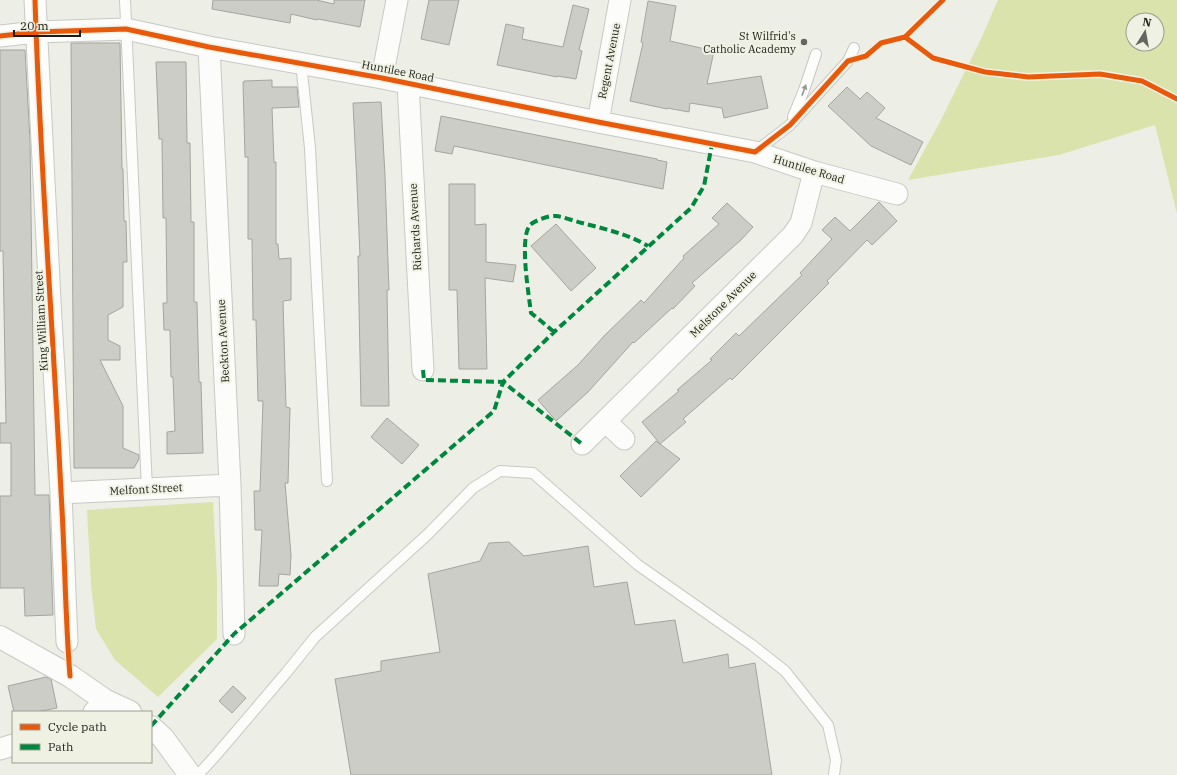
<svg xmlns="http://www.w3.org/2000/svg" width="1177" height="775" font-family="'IBM Plex Serif',serif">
<rect width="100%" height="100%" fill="#edeee6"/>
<path fill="#dbe3ad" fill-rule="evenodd" d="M 998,0 L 1177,0 L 1177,214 L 1155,125 L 1059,155 L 908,180 L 941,120 L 980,41 ZM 1133,20 L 1157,20 L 1157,44 L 1133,44 Z
M 213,502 L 217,577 L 217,639 L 158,697 L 115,660 L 96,629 L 91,584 L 87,510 Z"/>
<path fill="#cdcdc7" stroke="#a4a59e" d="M 213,0 L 316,0 L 334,4 L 334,0 L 365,0 L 360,27 L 318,19 L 317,20 L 291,14 L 290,23 L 212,9 Z
M 429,0 L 459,0 L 449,45 L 421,39 Z
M 648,1 L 676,6 L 670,41 L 714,51 L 707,84 L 761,76 L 768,108 L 724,118 L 722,108 L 690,103 L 689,112 L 667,108 L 667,109 L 630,101 L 643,43 L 641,42 Z
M 573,5 L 589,9 L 579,50 L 582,51 L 576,79 L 557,76 L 557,77 L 497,65 L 506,24 L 524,28 L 522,39 L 563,47 Z
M 71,43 L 120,43 L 122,169 L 123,169 L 124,221 L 126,221 L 127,262 L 123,262 L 123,307 L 108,315 L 108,340 L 120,346 L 120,360 L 100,360 L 123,406 L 123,448 L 139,455 L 139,459 L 134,468 L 74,468 Z
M 0,50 L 25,50 L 30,141 L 35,495 L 49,495 L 53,615 L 25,616 L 24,588 L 0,588 L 0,496 L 11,496 L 11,443 L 0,443 L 0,423 L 6,423 L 3,251 L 0,251 Z
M 156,62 L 186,62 L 187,143 L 190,143 L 191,222 L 194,222 L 194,302 L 197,302 L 199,382 L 201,382 L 203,453 L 167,454 L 167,432 L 175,431 L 173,377 L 171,377 L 170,330 L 164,330 L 163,303 L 167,303 L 166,218 L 163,218 L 162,139 L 159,139 Z
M 272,80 L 272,87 L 297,87 L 299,107 L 272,108 L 274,162 L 276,162 L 276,244 L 278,244 L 279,259 L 291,258 L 291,300 L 283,301 L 286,407 L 290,408 L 288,483 L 285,483 L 291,555 L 290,575 L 279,574 L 278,586 L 259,586 L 262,530 L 255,530 L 254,491 L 260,491 L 263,401 L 258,401 L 256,320 L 253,320 L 252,239 L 248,239 L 248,157 L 245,157 L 243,82 L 244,82 L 244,81 Z
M 847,87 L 860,99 L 867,92 L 885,108 L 876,118 L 923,142 L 911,165 L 871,146 L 828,106 Z
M 381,102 L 385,176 L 389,290 L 387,290 L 389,406 L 361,406 L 358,256 L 360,256 L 357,185 L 353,103 Z
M 441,116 L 657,159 L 657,160 L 667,162 L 663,189 L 454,146 L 452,154 L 435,151 Z
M 449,184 L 475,184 L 475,225 L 486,224 L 486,262 L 516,265 L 513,282 L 485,278 L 487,369 L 459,369 L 457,290 L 449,290 Z
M 879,202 L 897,221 L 872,245 L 867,240 L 827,281 L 829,283 L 732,380 L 730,378 L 683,419 L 686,422 L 660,444 L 642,422 L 679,391 L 677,390 L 712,360 L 710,359 L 736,333 L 739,336 L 802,275 L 800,273 L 832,239 L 822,230 L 835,217 L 850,231 Z
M 727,203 L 753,227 L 741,240 L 692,283 L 695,286 L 673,309 L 672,308 L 634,343 L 633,342 L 588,392 L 556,421 L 538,400 L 578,365 L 604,336 L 641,300 L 644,303 L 684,258 L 683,256 L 719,224 L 712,218 Z
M 556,224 L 596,268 L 571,291 L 531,246 Z
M 387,418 L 419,445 L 402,464 L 371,437 Z
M 656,441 L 680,459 L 641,497 L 620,476 Z
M 509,542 L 524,556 L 588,546 L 594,587 L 627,582 L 635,625 L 675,620 L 683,663 L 728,654 L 729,668 L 755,663 L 772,775 L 351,775 L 335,679 L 381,671 L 381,661 L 440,652 L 428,574 L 480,561 L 489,543 Z
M 46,677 L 51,679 L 57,708 L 36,712 L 14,712 L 8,686 Z
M 233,686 L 246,698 L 232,713 L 219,701 Z"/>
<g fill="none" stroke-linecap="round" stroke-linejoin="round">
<defs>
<path id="service" d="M 125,0 L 147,489
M 301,63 L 310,148 L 327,481
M 793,117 L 804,90 L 816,54
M 755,152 L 790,125 L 848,61 L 854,48
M 198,775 L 217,754 L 286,673 L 315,637 L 428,534 L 473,488 L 500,471 L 533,473 L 638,565 L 752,645 L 785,671 L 828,725 L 836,760 L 834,775"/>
<path id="minor" d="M 35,0 L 50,301 L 61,493 L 67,642
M 0,36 L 36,32 L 126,29 L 209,47 L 382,78 L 598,122 L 755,152 L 814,172 L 897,194
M 209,47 L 230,485 L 234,634
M 382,78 L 397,0
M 408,83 L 423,370
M 598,122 L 620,0
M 605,421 L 624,439
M 582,444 L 793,235 L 801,223 L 814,172
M 61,493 L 230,485
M 94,712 L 106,701
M 0,749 L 13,745"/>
<path id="primary" d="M 0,637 L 70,676 L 106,701 L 130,712
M 151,727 L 163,738 L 190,775"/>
</defs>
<use href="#service" stroke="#c8c9c4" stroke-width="12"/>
<use href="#minor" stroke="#c8c9c4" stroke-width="23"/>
<use href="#primary" stroke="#c8c9c4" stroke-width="24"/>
<use href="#service" stroke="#fcfcfb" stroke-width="10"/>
<use href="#minor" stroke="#fcfcfb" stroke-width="21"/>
<use href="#primary" stroke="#fcfcfb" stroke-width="22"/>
<path stroke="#00873e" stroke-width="4" stroke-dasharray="8 4" stroke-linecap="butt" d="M 554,332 L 541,321 L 531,313 C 529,296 519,238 530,225 C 534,221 549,215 556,216 C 564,217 574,221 582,223 C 605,229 628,234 648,246
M 423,370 L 424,380 L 503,382 L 582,444
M 151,726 L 234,634 L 494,411 L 503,382 L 554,332 L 691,208 L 704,186 L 712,144"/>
<defs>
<path id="cycleway" d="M 35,0 C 40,164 53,328 61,492 C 65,553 65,615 70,676
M 0,36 L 36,32 L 126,29 L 209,47 L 382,78 L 598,122 L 755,152 L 790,125 L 848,61 L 866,56 L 881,43 L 905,37 L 933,58 L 985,72 L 1028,77 L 1100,74 L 1142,81 L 1177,99
M 905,37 L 943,0"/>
</defs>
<use href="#cycleway" stroke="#eff2e3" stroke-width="8"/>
<use href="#cycleway" stroke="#e8590c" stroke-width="5"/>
</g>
<defs><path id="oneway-solid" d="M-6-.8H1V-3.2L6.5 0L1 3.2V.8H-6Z"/></defs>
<use fill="#979895" href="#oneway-solid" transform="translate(804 90) rotate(-70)"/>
<circle fill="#656660" stroke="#eff2e3" stroke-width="1.5" cx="804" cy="42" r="4"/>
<g text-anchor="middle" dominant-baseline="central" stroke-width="4" stroke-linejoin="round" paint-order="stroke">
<g font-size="11" fill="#1c1d18" stroke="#eff2e3" text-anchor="end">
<text x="796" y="36">St Wilfrid's<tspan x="796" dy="13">Catholic Academy</tspan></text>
</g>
<g font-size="11" fill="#1c1d18" stroke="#eff2e3">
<text transform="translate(609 61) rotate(-79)">Regent Avenue</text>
<text transform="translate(398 71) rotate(11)">Huntilee Road</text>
<text transform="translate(809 169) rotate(17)">Huntilee Road</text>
<text transform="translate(415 227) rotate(-93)">Richards Avenue</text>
<text transform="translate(723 304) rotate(-45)">Melstone Avenue</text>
<text transform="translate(41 321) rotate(-93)">King William Street</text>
<text transform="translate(223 341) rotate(-93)">Beckton Avenue</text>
<text transform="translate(146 489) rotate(-3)">Melfont Street</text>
</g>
</g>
<rect x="12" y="711" width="140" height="52" fill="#eff2e3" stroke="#9b9d92"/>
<rect x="20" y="724" width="20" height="6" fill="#e8590c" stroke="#9b9d92"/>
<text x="48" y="731" font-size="12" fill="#1c1d18">Cycle path</text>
<rect x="20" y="744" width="20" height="6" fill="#00873e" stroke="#9b9d92"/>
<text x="48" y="751" font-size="12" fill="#1c1d18">Path</text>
<g transform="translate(1145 32) rotate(11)"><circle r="19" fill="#eff2e3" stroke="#9b9d92"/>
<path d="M0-3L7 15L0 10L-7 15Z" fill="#656660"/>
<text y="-6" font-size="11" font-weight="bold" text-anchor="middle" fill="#1c1d18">N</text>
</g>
<path d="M14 30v6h66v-6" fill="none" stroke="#1c1d18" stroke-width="2"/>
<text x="20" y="30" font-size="12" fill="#1c1d18" stroke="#eff2e3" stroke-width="3" paint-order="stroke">20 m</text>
</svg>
